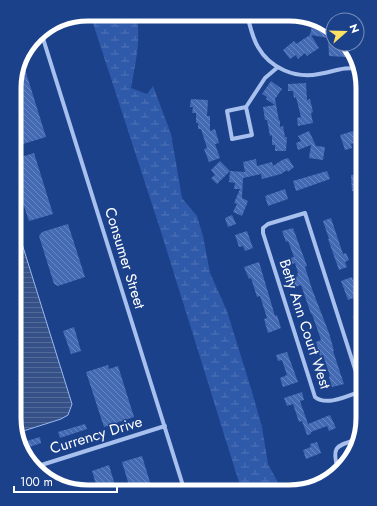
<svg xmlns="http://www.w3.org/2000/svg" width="377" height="506" font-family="Jost,sans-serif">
<defs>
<pattern id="wetland-marsh" width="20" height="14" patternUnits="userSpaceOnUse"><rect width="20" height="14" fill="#2f59a9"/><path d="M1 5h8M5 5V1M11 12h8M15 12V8" fill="none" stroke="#4e72b6"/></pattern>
<pattern id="water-rules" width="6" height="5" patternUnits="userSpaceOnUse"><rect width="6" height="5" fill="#365188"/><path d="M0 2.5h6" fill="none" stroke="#546b9a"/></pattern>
<pattern id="building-back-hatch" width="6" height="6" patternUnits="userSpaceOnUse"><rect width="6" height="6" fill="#446ab3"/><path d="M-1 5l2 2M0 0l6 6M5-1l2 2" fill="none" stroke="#6988c2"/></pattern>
</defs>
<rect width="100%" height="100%" fill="#1c418b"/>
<path fill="url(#wetland-marsh)" d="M 90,14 L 136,14 C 142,39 135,63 131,88 L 147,94 L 153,86 L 171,134 L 182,198 L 197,216 L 203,236 L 210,273 L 227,311 L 252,392 L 262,427 L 268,464 L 283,492 L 242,492 L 162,235 Z"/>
<path fill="url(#water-rules)" stroke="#9ab9ef" d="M 14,218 L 72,404 L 68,415 L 61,419 L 17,433 L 14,418 Z"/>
<path fill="url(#building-back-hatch)" d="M 313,21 L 333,29 L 333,44 L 346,44 L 345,57 L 329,56 L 328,38 L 311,35 L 319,48 L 307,56 L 305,53 L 298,59 L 296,55 L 290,59 L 283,50 L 294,41 L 296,44 L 310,35 Z
M 23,63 L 46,137 L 23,144 L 15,116 L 15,78 Z
M 271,81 L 282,89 L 275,99 L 279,121 L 280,120 L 280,127 L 283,126 L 285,137 L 287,137 L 286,151 L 275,151 L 275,145 L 272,145 L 272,135 L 270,136 L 267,120 L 265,120 L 263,107 L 275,105 L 266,99 L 267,97 L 262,94 Z
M 306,83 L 307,100 L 310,99 L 313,112 L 311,113 L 313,123 L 298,126 L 297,118 L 301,117 L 296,97 L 294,98 L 293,91 L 288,91 L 288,84 Z
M 191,99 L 208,100 L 207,116 L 210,116 L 210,131 L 215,129 L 219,143 L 215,144 L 220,158 L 209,162 L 204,149 L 207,148 L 201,129 L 198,129 L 198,123 L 196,123 L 196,113 L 192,113 L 193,107 L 190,107 Z
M 309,131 L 316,146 L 325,147 L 323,160 L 309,158 L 311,145 L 298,150 L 296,143 L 301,141 L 298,136 Z
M 353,131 L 355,137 L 363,133 L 363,140 L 351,144 L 352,148 L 345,150 L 340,135 Z
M 34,153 L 53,214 L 29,221 L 14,176 L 15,159 Z
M 288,158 L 294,167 L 288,172 L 287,170 L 281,174 L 262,179 L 261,174 L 243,178 L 242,198 L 248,201 L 242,216 L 233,212 L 237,204 L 234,203 L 240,189 L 234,189 L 235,183 L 229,182 L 230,171 L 245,172 L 243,162 L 256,159 L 257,166 L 272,162 L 273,166 L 282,160 Z
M 220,161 L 230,171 L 217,184 L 211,178 L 215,175 L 211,170 Z
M 327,171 L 330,179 L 296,191 L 293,181 Z
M 363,174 L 363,190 L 352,191 L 351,175 Z
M 285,189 L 288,199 L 268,206 L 265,196 Z
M 363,196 L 363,214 L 354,204 Z
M 232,215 L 236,224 L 228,227 L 225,218 Z
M 331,218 L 343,254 L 346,253 L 349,260 L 345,262 L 347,267 L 339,270 L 328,239 L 329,239 L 323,221 Z
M 68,224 L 85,277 L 58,286 L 54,284 L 39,236 L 42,232 Z
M 293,228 L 307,266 L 305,267 L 312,289 L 329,333 L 334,351 L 333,351 L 344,384 L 332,387 L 329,377 L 330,376 L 323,355 L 320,356 L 316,342 L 321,340 L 312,314 L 311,314 L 301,285 L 295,287 L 292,278 L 298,276 L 297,274 L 298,273 L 295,263 L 292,264 L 290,258 L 294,257 L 288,241 L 286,242 L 282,231 Z
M 247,231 L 253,248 L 245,251 L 243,246 L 239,247 L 235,235 Z
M 259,262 L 275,316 L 277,315 L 281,328 L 268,333 L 264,319 L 267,318 L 260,296 L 257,297 L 251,278 L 249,279 L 244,267 Z
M 352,277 L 354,283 L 356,283 L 359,291 L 357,292 L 359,296 L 348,300 L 341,281 Z
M 363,312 L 363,342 L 362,342 L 353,316 Z
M 74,327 L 81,351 L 71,354 L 63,331 Z
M 287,352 L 298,382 L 283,387 L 280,378 L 287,375 L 282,360 L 278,361 L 276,355 Z
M 108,365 L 109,369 L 118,366 L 134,417 L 104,427 L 86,372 Z
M 302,392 L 304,400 L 300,401 L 308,424 L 330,415 L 336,428 L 329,431 L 327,426 L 311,432 L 311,434 L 307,435 L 302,421 L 299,422 L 293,404 L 287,406 L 284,398 Z
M 85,424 L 87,429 L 60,438 L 58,432 Z
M 40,437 L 41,443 L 21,450 L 20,443 Z
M 317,442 L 321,453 L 306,459 L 303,450 L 311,447 L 310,444 Z
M 142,456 L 153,492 L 131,492 L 122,462 Z
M 109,465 L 117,492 L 98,491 L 92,471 Z"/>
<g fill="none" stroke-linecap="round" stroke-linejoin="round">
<path stroke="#a7c0ed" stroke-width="4" d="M 247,15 C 250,25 252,37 258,47 C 270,68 295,79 319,74 C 333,72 344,66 359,69
M 41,32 L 185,492
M 246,107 L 252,135 L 232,139 L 227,111 L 246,107 L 265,78 L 278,67
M 362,391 C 349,395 327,407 315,397 L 263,233 L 263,228 L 268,224 L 305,213 L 362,391 L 363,393
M 35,467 L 165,426
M 338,470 C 331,446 336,446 358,439"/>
</g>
<g text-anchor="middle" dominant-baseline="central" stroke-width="3" stroke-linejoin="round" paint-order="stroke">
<g font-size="15" fill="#fff" stroke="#1c418b">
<text transform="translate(125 258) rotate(73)">Consumer Street</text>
<text transform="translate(305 324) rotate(72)">Betty Ann Court West</text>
<text transform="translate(96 435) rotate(-17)">Currency Drive</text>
</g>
</g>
<path d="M0 0H377V506H0ZM88 21H289A67 67 0 0 1 356 88V418A67 67 0 0 1 289 485H88A67 67 0 0 1 21 418V88A67 67 0 0 1 88 21Z" fill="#1c418b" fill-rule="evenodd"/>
<path fill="none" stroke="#fff" stroke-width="5" d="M88 21H289A67 67 0 0 1 356 88V418A67 67 0 0 1 289 485H88A67 67 0 0 1 21 418V88A67 67 0 0 1 88 21Z"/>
<g transform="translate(345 32) rotate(70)"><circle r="19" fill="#1c418b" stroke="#778db9"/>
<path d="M0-3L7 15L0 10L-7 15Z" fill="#fde165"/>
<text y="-6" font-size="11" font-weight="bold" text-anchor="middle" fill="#ffffff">N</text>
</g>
<path d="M14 486v6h103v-6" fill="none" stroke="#ffffff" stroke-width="2"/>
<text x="20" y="486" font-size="12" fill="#ffffff" stroke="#1c418b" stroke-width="3" paint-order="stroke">100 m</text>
</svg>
